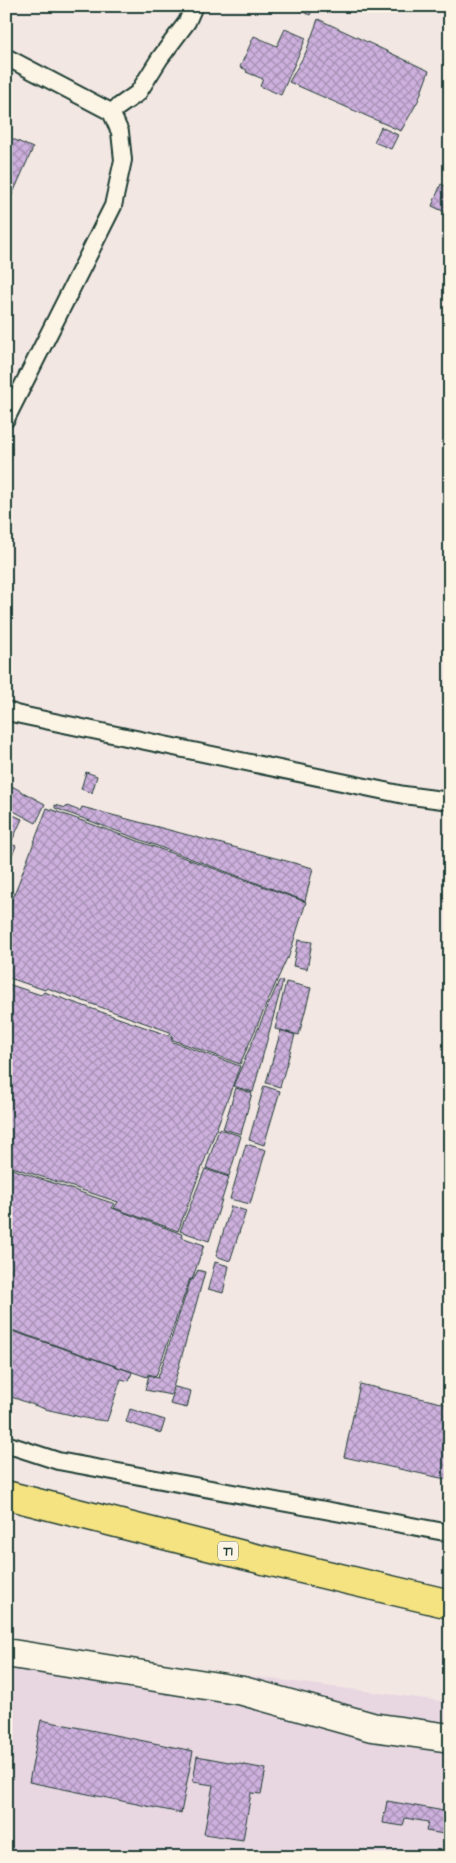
<svg xmlns="http://www.w3.org/2000/svg" width="456" height="1863" font-family="'Architects Daughter',sans-serif">
<defs>
<pattern id="building-cross-hatch" width="8" height="8" patternUnits="userSpaceOnUse" patternTransform="scale(1.25)"><rect width="8" height="8" fill="#cdb0dd"/><path d="M0 0l8 8M0 8l8-8" fill="none" stroke="#a690b4"/></pattern>
</defs>
<rect width="100%" height="100%" fill="#f3e7e3"/>
<filter id="ink" filterUnits="userSpaceOnUse"><feTurbulence type="fractalNoise" baseFrequency=".02" numOctaves="2"/><feDisplacementMap in="SourceGraphic" scale="10" xChannelSelector="R" yChannelSelector="G"/><feConvolveMatrix kernelMatrix="1 2 1 2 8 2 1 2 1" color-interpolation-filters="sRGB"/></filter>
<g filter="url(#ink)">
<path fill="#e8d6e1" d="M 6,1645 L 450,1702 L 450,1857 L 6,1857 Z"/>
<path fill="url(#building-cross-hatch)" stroke="#1f3d34" d="M 290,6 L 314,6 L 310,15 Z
M 318,19 L 429,71 L 418,101 L 401,131 L 289,82 L 306,52 Z
M 285,29 L 306,38 L 281,95 L 260,86 L 263,79 L 246,72 L 247,70 L 240,67 L 254,36 L 277,46 Z
M 381,127 L 398,135 L 391,149 L 374,142 Z
M 6,136 L 33,148 L 6,209 Z
M 441,184 L 450,188 L 450,221 L 445,218 L 447,213 L 432,206 Z
M 86,772 L 97,776 L 92,793 L 81,789 Z
M 6,783 L 45,804 L 36,823 L 6,807 Z
M 55,805 L 66,808 L 67,806 L 80,811 L 82,807 L 313,868 L 305,901 L 55,808 Z
M 47,808 L 306,902 L 288,959 L 287,958 L 240,1064 L 173,1040 L 170,1032 L 47,988 L 45,990 L 6,977 L 6,916 Z
M 6,812 L 22,819 L 11,843 L 6,841 Z
M 6,842 L 16,846 L 6,869 Z
M 298,940 L 312,942 L 307,969 L 293,966 Z
M 279,981 L 283,981 L 253,1092 L 233,1086 Z
M 286,982 L 311,988 L 299,1035 L 275,1029 Z
M 8,984 L 41,995 L 44,992 L 170,1036 L 173,1042 L 240,1066 L 178,1231 L 114,1208 L 118,1202 L 6,1165 L 6,989 Z
M 281,1030 L 295,1035 L 280,1087 L 266,1083 Z
M 264,1086 L 280,1091 L 264,1145 L 249,1140 Z
M 236,1088 L 252,1093 L 241,1134 L 223,1129 Z
M 219,1129 L 241,1136 L 229,1176 L 206,1168 Z
M 246,1144 L 266,1150 L 250,1204 L 230,1199 Z
M 6,1167 L 115,1204 L 112,1208 L 182,1234 L 181,1237 L 204,1245 L 192,1280 L 190,1279 L 156,1376 L 148,1374 L 147,1377 L 6,1328 Z
M 205,1169 L 229,1177 L 209,1241 L 180,1231 Z
M 231,1206 L 246,1211 L 230,1261 L 216,1256 Z
M 215,1262 L 229,1266 L 223,1293 L 208,1289 Z
M 198,1270 L 205,1272 L 171,1395 L 145,1390 L 149,1375 L 158,1378 L 191,1279 L 193,1280 Z
M 6,1329 L 132,1372 L 129,1381 L 121,1379 L 107,1421 L 89,1419 L 45,1409 L 6,1395 Z
M 360,1384 L 450,1405 L 450,1480 L 344,1457 Z
M 175,1387 L 191,1391 L 187,1408 L 170,1404 Z
M 130,1409 L 165,1420 L 161,1433 L 126,1422 Z
M 41,1720 L 193,1751 L 181,1813 L 29,1782 Z
M 197,1756 L 266,1769 L 261,1794 L 251,1793 L 243,1840 L 204,1834 L 213,1785 L 193,1782 Z
M 387,1801 L 450,1812 L 450,1835 L 426,1831 L 428,1822 L 405,1818 L 403,1826 L 383,1823 Z"/>
<g fill="none" stroke-linecap="round" stroke-linejoin="round">
<defs>
<path id="service" d="M 6,57 L 111,112 L 120,132 L 123,160 L 113,206 L 6,419
M 111,112 L 138,93 L 160,58 L 187,22 L 194,6
M 6,710 L 16,714 L 404,795 L 450,801
M 6,1444 L 58,1461 L 450,1533"/>
<path id="minor" d="M 6,1653 L 243,1691 L 372,1727 L 450,1738"/>
<path id="trunk" d="M 6,1495 L 251,1557 L 450,1604"/>
</defs>
<use href="#service" stroke="#1f3d34" stroke-width="20"/>
<use href="#minor" stroke="#1f3d34" stroke-width="31"/>
<use href="#trunk" stroke="#1f3d34" stroke-width="31"/>
<use href="#service" stroke="#fcf5e5" stroke-width="16"/>
<use href="#minor" stroke="#fcf5e5" stroke-width="28"/>
<use href="#trunk" stroke="#f5e382" stroke-width="28"/>
</g>
</g>
<g text-anchor="middle" dominant-baseline="central" stroke-width="4" stroke-linejoin="round" paint-order="stroke">
<rect fill="#fcf5e5" stroke="#617469" stroke-width="1" x="218" y="1541.5" width="20" height="19" rx="4"/>
<g font-size="12" font-weight="bold" fill="#1f3d34">
<text x="228" y="1551">T1</text>
</g>
</g>
<rect width="456" height="1863" fill="none" stroke="#fcf5e5" stroke-width="25"/>
<rect x="12" y="12" width="431" height="1838" fill="none" stroke="#1f3d34" stroke-width="2" filter="url(#ink)"/>
</svg>
